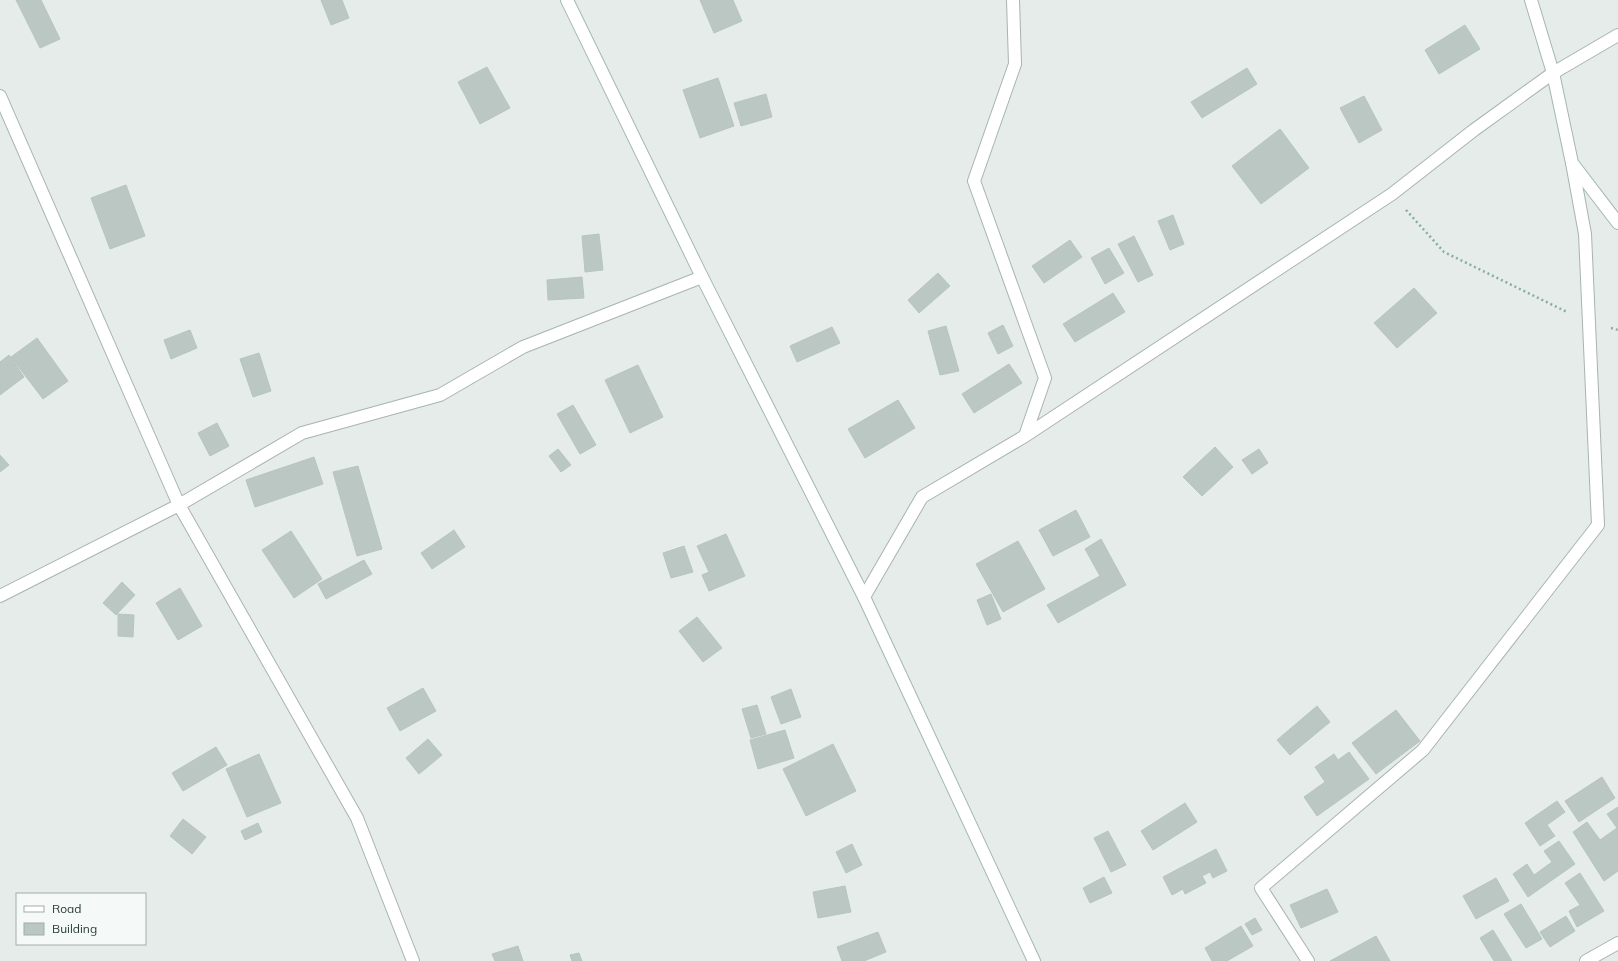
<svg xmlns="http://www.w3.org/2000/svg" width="1618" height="961" font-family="Mulish,sans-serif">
<rect width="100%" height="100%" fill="#e5ece9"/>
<path fill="#bac7c2" stroke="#b8c5bf" d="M 16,0 L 41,0 L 60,39 L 40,48 Z
M 321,0 L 342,0 L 349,18 L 331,25 Z
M 700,0 L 733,0 L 742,21 L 714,33 Z
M 1465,25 L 1480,49 L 1439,74 L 1425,50 Z
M 487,67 L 510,108 L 480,124 L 458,82 Z
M 1247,68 L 1257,84 L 1202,118 L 1191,102 Z
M 718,78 L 734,126 L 700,138 L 683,90 Z
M 766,94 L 772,117 L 741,126 L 734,103 Z
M 1364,96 L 1382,130 L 1359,143 L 1340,108 Z
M 1280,129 L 1309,168 L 1261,204 L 1232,166 Z
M 126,185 L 145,236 L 110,249 L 91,198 Z
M 1173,215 L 1184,244 L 1170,250 L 1158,221 Z
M 599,234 L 603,270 L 585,272 L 582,236 Z
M 1134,236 L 1153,275 L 1138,282 L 1118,244 Z
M 1070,240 L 1082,257 L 1044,283 L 1032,266 Z
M 1109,248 L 1124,273 L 1105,284 L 1091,258 Z
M 938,273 L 950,286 L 919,313 L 908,300 Z
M 582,277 L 584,298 L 548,300 L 547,280 Z
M 1414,288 L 1437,313 L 1397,348 L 1374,323 Z
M 1113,293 L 1125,312 L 1075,342 L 1063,324 Z
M 1003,325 L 1013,346 L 998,354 L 988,333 Z
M 946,326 L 959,371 L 940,375 L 928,331 Z
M 832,327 L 840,343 L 797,362 L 790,346 Z
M 190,330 L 197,348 L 171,359 L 164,340 Z
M 37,338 L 68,381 L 43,399 L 11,357 Z
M 259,353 L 271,391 L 253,397 L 240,359 Z
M 9,355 L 24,377 L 0,395 L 0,362 Z
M 1009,364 L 1022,383 L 974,413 L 962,394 Z
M 638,365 L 663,417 L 630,433 L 605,380 Z
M 898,400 L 915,428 L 865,458 L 848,429 Z
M 573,405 L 596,445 L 580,454 L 557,414 Z
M 217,423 L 229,446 L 210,456 L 198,433 Z
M 1215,447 L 1233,467 L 1202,496 L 1183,477 Z
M 558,449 L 571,465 L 561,472 L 549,456 Z
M 1259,449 L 1268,463 L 1252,474 L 1242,460 Z
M 0,455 L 9,465 L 0,472 Z
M 314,457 L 323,484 L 255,507 L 246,480 Z
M 358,466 L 382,549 L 357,556 L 333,472 Z
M 1076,510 L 1090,537 L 1053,556 L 1039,530 Z
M 454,530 L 465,547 L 432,569 L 421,553 Z
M 291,531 L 322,579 L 294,598 L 262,550 Z
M 726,534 L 745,576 L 709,591 L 702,575 L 709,572 L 697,546 Z
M 1101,539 L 1126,585 L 1058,623 L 1047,605 L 1100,576 L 1085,549 Z
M 1018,541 L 1045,589 L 1003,612 L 976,564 Z
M 684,546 L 693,572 L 671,578 L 663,553 Z
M 364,560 L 372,574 L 326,599 L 318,584 Z
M 122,582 L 135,595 L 116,615 L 103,603 Z
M 180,588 L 202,626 L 178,640 L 156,603 Z
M 991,594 L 1001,619 L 987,625 L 977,600 Z
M 118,614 L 134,615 L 133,637 L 118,636 Z
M 697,617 L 722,648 L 703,662 L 679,631 Z
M 423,688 L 436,711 L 400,731 L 387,708 Z
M 791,689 L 801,717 L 781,724 L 771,697 Z
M 757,705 L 766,734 L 751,738 L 742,709 Z
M 1317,706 L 1330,722 L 1290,755 L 1277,740 Z
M 1396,710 L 1420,741 L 1376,774 L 1352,743 Z
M 785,730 L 794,758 L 758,769 L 750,740 Z
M 428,739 L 442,755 L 419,774 L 406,758 Z
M 833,744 L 856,791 L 806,816 L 783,769 Z
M 216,747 L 227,765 L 183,791 L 172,773 Z
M 1349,752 L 1369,779 L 1317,816 L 1304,797 L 1325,782 L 1315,767 L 1334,754 L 1338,760 Z
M 259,754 L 281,803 L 247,817 L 226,769 Z
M 1602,777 L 1615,798 L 1579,822 L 1565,801 Z
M 1557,801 L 1565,812 L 1547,825 L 1555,836 L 1540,846 L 1525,823 Z
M 1185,803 L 1197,822 L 1153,850 L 1141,831 Z
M 1618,807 L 1618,871 L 1604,881 L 1573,832 L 1587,822 L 1600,840 L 1617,828 L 1607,814 Z
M 183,819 L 206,837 L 192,854 L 170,836 Z
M 258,823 L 262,832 L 245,840 L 241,831 Z
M 1108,831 L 1126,865 L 1111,872 L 1094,838 Z
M 1559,841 L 1575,864 L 1528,897 L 1513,874 L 1527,864 L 1534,875 L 1552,862 L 1544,851 Z
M 852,844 L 862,865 L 846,873 L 836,852 Z
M 1216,849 L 1227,871 L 1213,878 L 1210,872 L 1202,876 L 1206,883 L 1185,894 L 1183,889 L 1172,895 L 1163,877 Z
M 1580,873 L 1604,911 L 1577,927 L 1569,911 L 1580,905 L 1565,883 Z
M 1104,877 L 1112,893 L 1090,903 L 1083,888 Z
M 1496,878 L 1509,901 L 1476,919 L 1463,896 Z
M 845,886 L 851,912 L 818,918 L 813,892 Z
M 1327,889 L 1338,912 L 1301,928 L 1290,905 Z
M 1521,904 L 1542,939 L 1526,948 L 1504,914 Z
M 1566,916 L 1575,931 L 1550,947 L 1540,932 Z
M 1255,918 L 1262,930 L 1252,935 L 1245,924 Z
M 1241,926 L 1253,946 L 1227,961 L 1212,961 L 1205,948 Z
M 1493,930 L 1512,961 L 1494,961 L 1480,938 Z
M 878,932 L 886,952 L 864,961 L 842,961 L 837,947 Z
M 1376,936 L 1390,961 L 1330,961 Z
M 518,946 L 523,961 L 495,961 L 492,954 Z
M 579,953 L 582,961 L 572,961 L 570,955 Z"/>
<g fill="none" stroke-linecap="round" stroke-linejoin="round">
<defs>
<path id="street" d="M 1013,0 L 1015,64 L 974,181 L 1045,378 L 1025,436
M 0,96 L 179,505 L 357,818 L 413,961
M 0,596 L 179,505 L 302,433 L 440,395 L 523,347 L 702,277
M 864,597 L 922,497 L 1025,436 L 1392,194 L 1474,130 L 1553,73 L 1618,35
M 1308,961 L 1261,888 L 1423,750 L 1598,525 L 1585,234 L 1572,163
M 1586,961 L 1618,943"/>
<path id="secondary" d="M 567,0 L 702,277 L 864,597 L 1034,961
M 1531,0 L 1553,73 L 1572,163 L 1618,223"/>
</defs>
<use href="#street" stroke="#a8b4b0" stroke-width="14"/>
<use href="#secondary" stroke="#a4b7b0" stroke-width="14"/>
<path stroke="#89aca0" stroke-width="2.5" stroke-dasharray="2 3" stroke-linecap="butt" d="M 1406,210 L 1444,252 L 1567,312
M 1611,328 L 1618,330"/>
<use href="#street" stroke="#fff" stroke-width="12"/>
<use href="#secondary" stroke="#fff" stroke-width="12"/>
</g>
<rect x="16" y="893" width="130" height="52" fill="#f5f9f7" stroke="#a2adaa"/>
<rect x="24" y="906" width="20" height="6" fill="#ffffff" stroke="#a2adaa"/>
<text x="52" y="913" font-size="12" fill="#263c36">Road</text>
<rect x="24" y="923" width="20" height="12" fill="#bac7c2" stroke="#a2adaa"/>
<text x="52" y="933" font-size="12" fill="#263c36">Building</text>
</svg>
